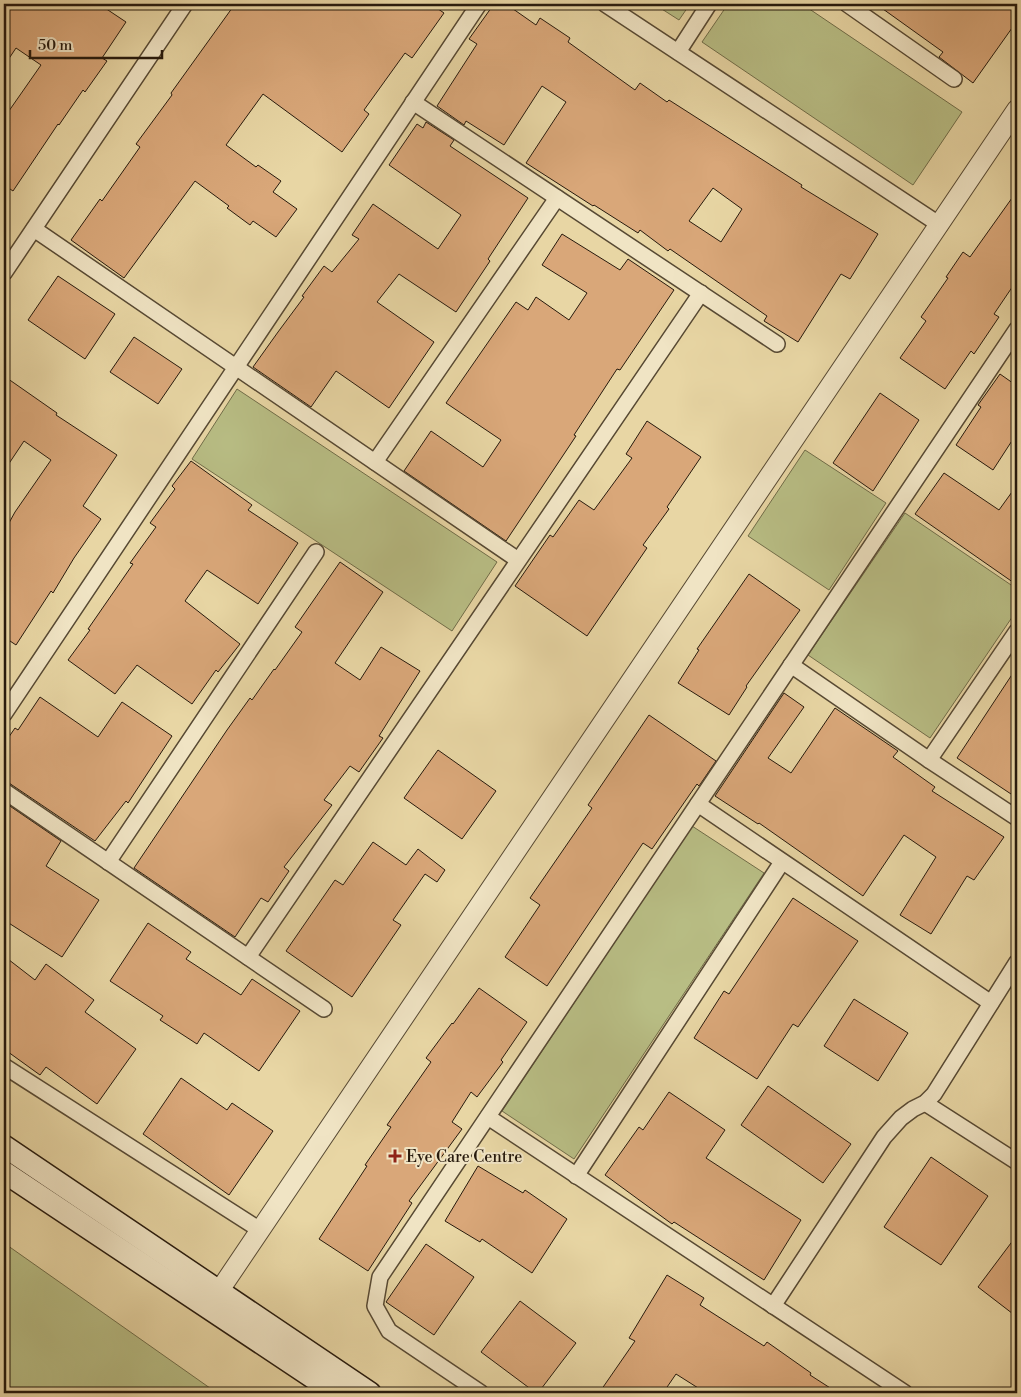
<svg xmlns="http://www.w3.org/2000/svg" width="1021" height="1397" font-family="'Libre Bodoni',serif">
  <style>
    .green { fill: #b8bd84; stroke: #706c48 }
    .building { fill: #d9a779; stroke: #271a0d; fill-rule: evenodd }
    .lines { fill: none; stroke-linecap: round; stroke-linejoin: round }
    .minor-casing { stroke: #574933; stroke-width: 18 }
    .tertiary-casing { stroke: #574933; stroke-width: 21 }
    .secondary-casing { stroke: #271a0d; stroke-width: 24 }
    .minor { stroke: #f0e4c4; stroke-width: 15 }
    .tertiary { stroke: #f0e4c4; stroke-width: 19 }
    .secondary { stroke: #f0e4c4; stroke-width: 21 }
    .poi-dot { fill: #8f2418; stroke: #f0e4c4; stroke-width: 2 }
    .labels { text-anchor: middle; stroke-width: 4; stroke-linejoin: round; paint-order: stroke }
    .poi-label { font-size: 16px; fill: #271a0d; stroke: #f0e4c4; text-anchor: start }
  </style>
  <rect width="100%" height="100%" fill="#e8d6a4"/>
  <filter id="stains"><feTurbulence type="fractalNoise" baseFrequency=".004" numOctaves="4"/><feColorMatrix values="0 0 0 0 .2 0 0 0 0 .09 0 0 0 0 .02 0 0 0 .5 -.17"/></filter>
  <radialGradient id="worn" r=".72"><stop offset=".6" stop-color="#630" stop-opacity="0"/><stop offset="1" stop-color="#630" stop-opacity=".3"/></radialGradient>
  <g class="green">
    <path d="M654 4H690L679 20Z"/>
    <path d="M728 4H802L962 112 913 185 702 42Z"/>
    <path d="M237 389 497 562 452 631 192 459Z"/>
    <path d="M805 450 886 503 829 590 748 536Z"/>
    <path d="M905 513 1017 589V610L930 738 808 655Z"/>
    <path d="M692 826 764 873 574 1159 502 1111Z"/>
    <path d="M4 1243 217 1393H4Z"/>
  </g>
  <g class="building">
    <path d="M4 4H99L126 22 102 58 107 61 85 92 83 90 59 125 58 124 13 191 4 185V118L41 65 16 48 4 66Z"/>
    <path d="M235 4H431L444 13 412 58 405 53 364 110 369 114 342 152 263 94 226 145 256 167 258 165 281 181 273 192 297 209 276 237 253 221 250 225 227 208 229 206 195 181 124 278 71 240 100 199 102 201 140 147 136 144 172 95 171 93Z"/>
    <path d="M494 4H506L536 25 540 18 570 38 568 42 635 90 640 83 667 102 669 100 802 185 801 187 878 234 850 279 841 274 798 342 764 321 767 316 670 249 668 251 640 230 638 233 594 205 593 206 526 163 566 102 542 86 504 145 466 121 464 125 437 106 477 44 469 39ZM713 188 742 209 721 242 689 221Z"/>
    <path d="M876 4H1017V21L973 83 939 57 943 52Z"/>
    <path d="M426 122 454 140 450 146 528 198 488 259 490 261 456 312 399 274 377 302 434 342 389 408 336 371 311 407 253 367 278 332 304 297 302 296 324 266 332 272 359 239 352 235 373 204 438 249 461 215 389 165 417 124 423 128Z"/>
    <path d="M1017 191V280L994 314 999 317 974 354 971 351 945 389 900 358 926 321 921 317 948 278 946 277 963 252 970 257Z"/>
    <path d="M562 234 620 270 628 259 674 290 620 370 617 369 574 435 576 436 506 541 404 471 431 431 483 467 501 440 446 403 516 302 528 310 536 297 569 320 587 293 542 265Z"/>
    <path d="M58 276 115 314 85 359 28 320Z"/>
    <path d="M134 337 182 369 158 404 110 372Z"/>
    <path d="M1000 374 1017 386V433L993 470 956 445 981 407 978 405Z"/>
    <path d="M4 376 57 413 56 415 117 455 83 506 101 519 74 558 53 593 51 591 16 645 4 637V532L15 512 51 460 24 441 4 471Z"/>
    <path d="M880 393 919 420 873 491 833 463Z"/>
    <path d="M647 421 701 457 667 507 669 509 643 545 647 548 587 636 515 586 550 535 553 537 579 500 594 510 632 458 626 454Z"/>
    <path d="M191 461 252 505 248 510 298 543 258 604 207 570 185 601 240 644 218 672 216 670 192 704 137 665 115 694 68 660 90 630 88 629 133 564 130 563 156 527 150 523 175 489 172 486Z"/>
    <path d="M944 473 999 510 1017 485V585L915 514Z"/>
    <path d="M340 562 383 592 335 663 360 680 381 647 420 671 379 736 383 738 359 772 350 766 324 800 332 805 284 867 289 871 268 902 261 898 235 937 134 868 227 730 250 698 252 700 274 669 275 670 302 632 295 627Z"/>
    <path d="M749 574 800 610 746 686 747 687 729 715 678 683 699 650 697 649Z"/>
    <path d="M1017 667V798L957 758Z"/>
    <path d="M784 693 804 707 768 758 791 773 835 708 898 751 893 757 935 787 932 791 1004 837 974 880 967 876 931 934 900 915 936 857 904 835 863 896 759 823 758 824 715 796Z"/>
    <path d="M40 697 98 737 122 702 172 736 128 803 126 801 95 841 9 783 4 782V744L15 728 18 730Z"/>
    <path d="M649 715 716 761 699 786 697 784 652 849 643 843 547 986 505 957 540 905 530 898 592 808 588 805Z"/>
    <path d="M438 750 496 791 462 839 404 798Z"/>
    <path d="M4 802 61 841 46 866 99 900 62 957 4 920Z"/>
    <path d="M373 842 406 865 418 849 445 870 437 882 425 874 393 920 401 925 352 997 286 951 335 880 343 885Z"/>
    <path d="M793 898 858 941 798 1027 793 1024 757 1079 694 1038 724 991 729 994Z"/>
    <path d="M148 923 191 952 186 959 241 995 252 979 300 1011 259 1071 204 1033 197 1044 160 1020 163 1016 110 981Z"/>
    <path d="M4 956 35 980 46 964 94 1000 85 1012 136 1049 97 1104 46 1067 40 1075 4 1049Z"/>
    <path d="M479 988 527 1022 501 1060 503 1062 477 1097 471 1092 452 1122 462 1129 409 1201 412 1203 368 1271 319 1239 367 1166 365 1165 391 1127 387 1125 431 1062 426 1058 452 1023 453 1024Z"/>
    <path d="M854 999 908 1033 878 1081 824 1046Z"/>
    <path d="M181 1078 227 1110 232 1103 273 1131 229 1195 143 1134Z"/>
    <path d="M768 1086 851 1144 823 1183 741 1125Z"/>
    <path d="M669 1092 725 1130 706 1158 801 1220 764 1280 674 1222 672 1224 605 1175 639 1127 643 1130Z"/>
    <path d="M931 1157 988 1196 941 1265 884 1227Z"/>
    <path d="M478 1166 523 1193 525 1190 567 1219 532 1273 482 1239 480 1242 445 1221Z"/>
    <path d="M1017 1235V1317L978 1287Z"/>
    <path d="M426 1244 474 1277 434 1335 386 1302Z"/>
    <path d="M667 1275 704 1298 700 1305 764 1346 767 1342 811 1373 810 1375 838 1393H706L676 1374 663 1393H599L635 1341 629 1338Z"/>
    <path d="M520 1301 576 1343 538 1393H536L481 1352Z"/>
  </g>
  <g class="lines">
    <defs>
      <g id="minor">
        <path d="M605 4 940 225"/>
        <path d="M847 4 954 79"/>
        <path d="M678 52 709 4"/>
        <path d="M413 102 777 344"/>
        <path d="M34 229 518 560"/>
        <path d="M4 273 185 4"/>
        <path d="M375 462 557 198"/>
        <path d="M791 665 929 760 1017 818"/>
        <path d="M4 714 479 4"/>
        <path d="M929 760 1017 631"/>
        <path d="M4 791 324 1009"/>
        <path d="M698 804 991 1003"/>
        <path d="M108 862 316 552"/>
        <path d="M248 957 701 293"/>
        <path d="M4 1066 260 1230"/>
        <path d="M925 1103 1017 1162"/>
        <path d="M488 1117 905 1393"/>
        <path d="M576 1176 782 862"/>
        <path d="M773 1306 884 1137 901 1118 913 1109 925 1103 934 1094 1017 962"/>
        <path d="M481 1393 389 1331 375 1306 380 1277 1017 329"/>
      </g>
      <path id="tertiary" d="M211 1303 1017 109"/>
      <g id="secondary">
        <path d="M4 1146 370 1393"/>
        <path d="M4 1172 336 1393"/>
      </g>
    </defs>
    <use href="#minor" class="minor-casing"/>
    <use href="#tertiary" class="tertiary-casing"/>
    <use href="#secondary" class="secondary-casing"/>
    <use href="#minor" class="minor"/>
    <use href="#tertiary" class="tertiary"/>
    <use href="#secondary" class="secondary"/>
  </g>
  <path class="poi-dot" d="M392.5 1148.5h5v5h5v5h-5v5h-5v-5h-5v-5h5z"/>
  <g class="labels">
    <g class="poi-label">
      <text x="406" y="1162">Eye Care Centre</text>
    </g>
  </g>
  <rect width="1021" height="1397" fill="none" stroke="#e8d6a4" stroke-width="20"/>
  <rect x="5" y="5" width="1011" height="1387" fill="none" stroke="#271a0d" stroke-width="2.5"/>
  <rect x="10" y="10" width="1001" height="1377" fill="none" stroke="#271a0d"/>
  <path d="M30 50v8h132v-8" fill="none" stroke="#271a0d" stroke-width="2.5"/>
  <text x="38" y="50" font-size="15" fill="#271a0d" stroke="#f0e4c4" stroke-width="4" paint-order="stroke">50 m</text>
  <rect width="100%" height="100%" filter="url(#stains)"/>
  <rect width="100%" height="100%" fill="url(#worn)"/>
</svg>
